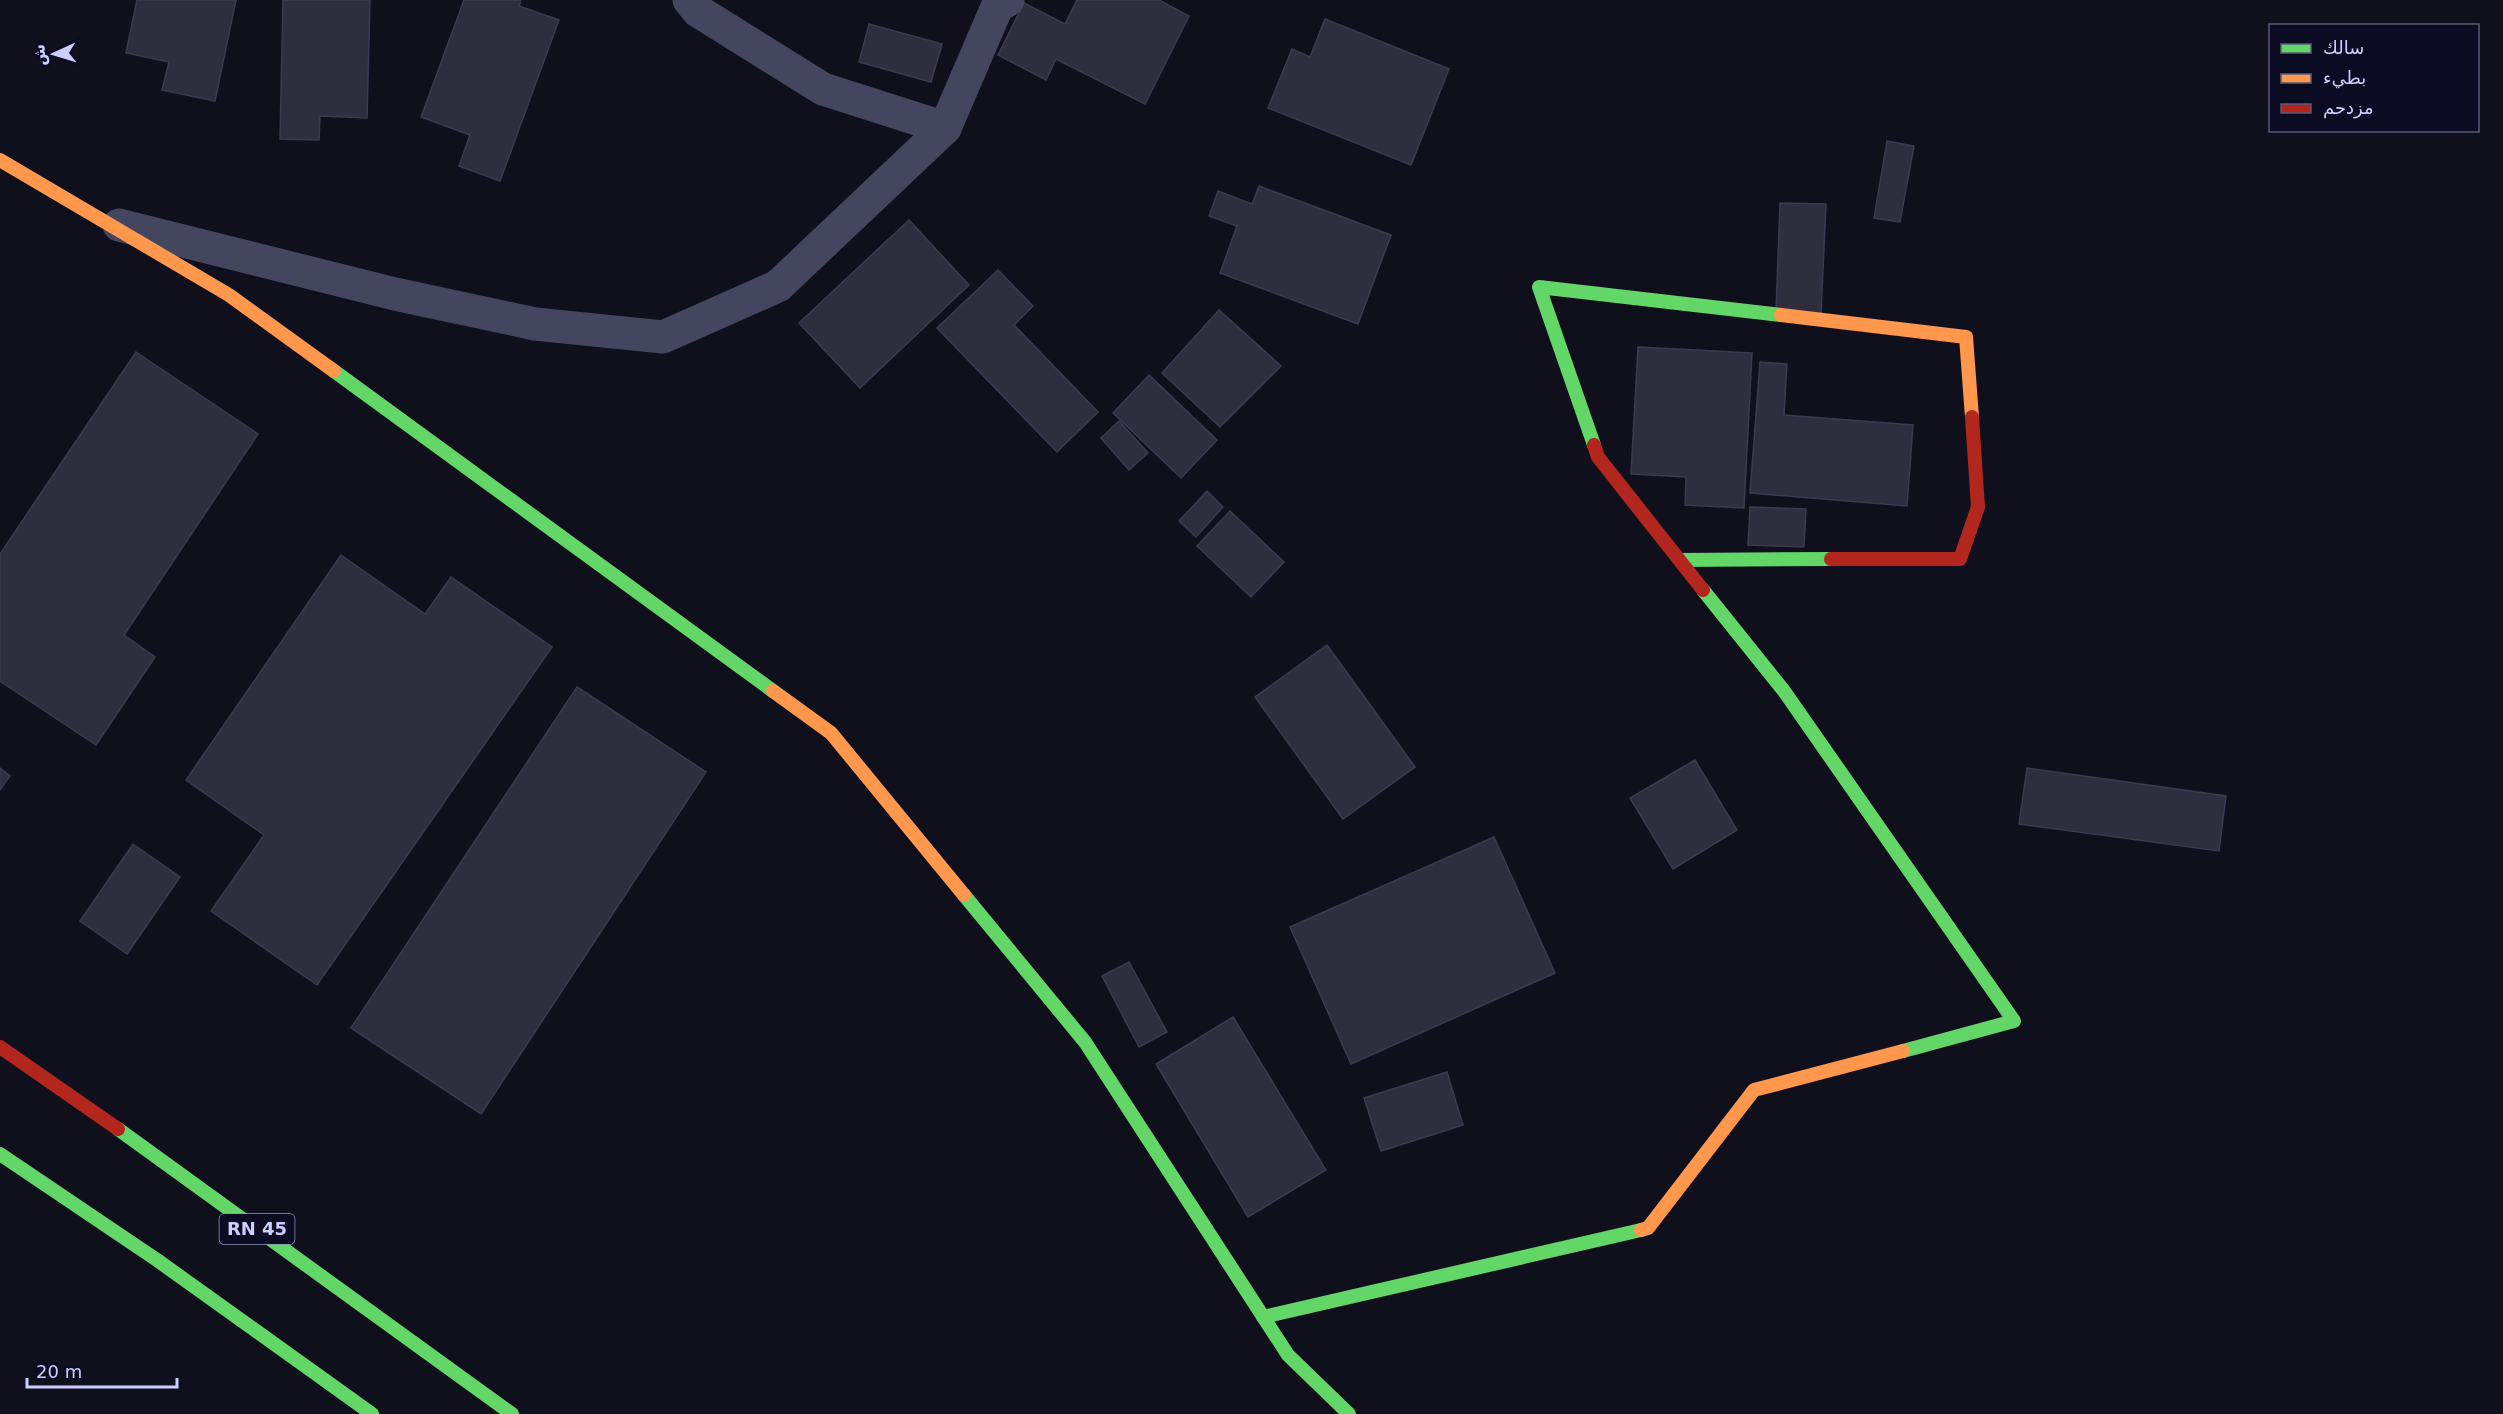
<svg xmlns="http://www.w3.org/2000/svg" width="2503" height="1414" font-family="'DejaVu Sans','Noto Sans Arabic',sans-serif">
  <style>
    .building { fill: #2e2e3f; stroke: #3a3a52; stroke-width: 1.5 }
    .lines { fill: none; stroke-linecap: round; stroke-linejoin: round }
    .street { stroke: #43465e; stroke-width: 33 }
    .fast { stroke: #63d668; stroke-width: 14 }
    .slow { stroke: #ff974d; stroke-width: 14 }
    .jam { stroke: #b3261e; stroke-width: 14 }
    .labels { text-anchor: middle; stroke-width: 4.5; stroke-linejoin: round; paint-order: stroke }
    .shield { fill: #0b0b22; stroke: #9294bd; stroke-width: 1.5 }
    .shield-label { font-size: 18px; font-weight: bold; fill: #ccceff }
  </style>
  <rect width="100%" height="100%" fill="#10101d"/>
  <g class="building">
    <path d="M137 0H236L215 101 162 90 169 62 126 53Z"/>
    <path d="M283 0H370L367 118 320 116 319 140 280 139Z"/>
    <path d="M464 0H521L519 6 559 20 500 181 459 166 470 135 421 117Z"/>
    <path d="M1077 0H1159L1189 16 1145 104 1056 59 1046 80 998 55 1024 3 1065 24Z"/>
    <path d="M1325 19 1449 69 1411 165 1268 108 1292 49 1310 57Z"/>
    <path d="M869 24 942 44 931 82 859 62Z"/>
    <path d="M1887 141 1914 146 1900 222 1874 218Z"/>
    <path d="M1259 186 1391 235 1358 324 1220 273 1237 226 1209 216 1218 191 1252 204Z"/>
    <path d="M1780 203 1826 204 1821 314 1776 312Z"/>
    <path d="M909 220 969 285 860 388 799 323Z"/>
    <path d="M998 270 1033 306 1014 325 1098 412 1057 452 937 328Z"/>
    <path d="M1219 310 1281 366 1220 427 1162 373Z"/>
    <path d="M1638 347 1752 353 1744 508 1685 505 1686 477 1631 474Z"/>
    <path d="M136 352 258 434 124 635 155 657 96 745 0 681V554Z"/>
    <path d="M1760 362 1787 364 1784 415 1913 425 1907 506 1750 493Z"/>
    <path d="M1149 375 1217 440 1181 478 1113 413Z"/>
    <path d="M1119 421 1148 453 1129 470 1101 438Z"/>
    <path d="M1207 491 1223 507 1196 537 1179 521Z"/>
    <path d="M1750 507 1806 509 1804 547 1748 545Z"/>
    <path d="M1230 511 1284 562 1251 597 1197 546Z"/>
    <path d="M341 555 425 614 451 577 552 647 317 985 211 911 264 835 186 780Z"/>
    <path d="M1327 645 1415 767 1343 819 1255 697Z"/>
    <path d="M577 687 706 772 481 1114 351 1028Z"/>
    <path d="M1695 760 1737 830 1673 869 1630 798Z"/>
    <path d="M0 768 10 776 0 790Z"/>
    <path d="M2027 768 2226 796 2219 851 2019 824Z"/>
    <path d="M1494 837 1555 973 1351 1064 1290 927Z"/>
    <path d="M133 844 180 877 127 954 80 921Z"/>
    <path d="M1129 962 1167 1032 1139 1047 1102 976Z"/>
    <path d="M1233 1017 1326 1170 1248 1217 1156 1064Z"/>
    <path d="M1447 1072 1463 1125 1381 1151 1364 1098Z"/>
  </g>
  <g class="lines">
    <g class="street">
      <path d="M689 0 698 11 823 89 945 128"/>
      <path d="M119 225 395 294 535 324 663 337 778 286 945 128 997 7 1008 0"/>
    </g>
    <g class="fast">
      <path d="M334 371 773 691"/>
      <path d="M1594 445 1539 287 1781 315"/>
      <path d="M1680 560 1831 559"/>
      <path d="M1703 590 1784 691 2014 1021 1903 1051"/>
      <path d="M964 895 1085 1042 1288 1355 1349 1414"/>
      <path d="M118 1129 512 1414"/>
      <path d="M0 1154 157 1260 372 1414"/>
      <path d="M1263 1317 1641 1230"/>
    </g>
    <g class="slow">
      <path d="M0 160 229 295 334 371"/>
      <path d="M1781 315 1966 337 1972 417"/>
      <path d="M773 691 831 733 964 895"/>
      <path d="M1641 1230 1648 1228 1754 1090 1903 1051"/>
    </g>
    <g class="jam">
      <path d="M1594 445 1598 457 1703 590"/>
      <path d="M1831 559H1960L1978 507 1972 417"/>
      <path d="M0 1047 118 1129"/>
    </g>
  </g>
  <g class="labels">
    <rect class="shield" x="219.5" y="1214" width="75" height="30" rx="4.5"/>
    <g class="shield-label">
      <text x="257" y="1235">RN 45</text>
    </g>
  </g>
  <rect x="2269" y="24" width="210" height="108" fill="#0b0b22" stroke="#58597a" stroke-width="1.5"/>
  <rect x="2281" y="44" width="30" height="9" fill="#63d668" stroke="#58597a" stroke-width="1.5"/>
  <text x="2323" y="54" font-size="18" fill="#ccceff">سالك</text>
  <rect x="2281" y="74" width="30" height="9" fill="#ff974d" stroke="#58597a" stroke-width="1.5"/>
  <text x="2323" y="84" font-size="18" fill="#ccceff">بطيء</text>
  <rect x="2281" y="104" width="30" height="9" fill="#b3261e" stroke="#58597a" stroke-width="1.5"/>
  <text x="2323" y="114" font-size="18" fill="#ccceff">مزدحم</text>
  <g transform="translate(54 54) rotate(266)" stroke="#0b0b22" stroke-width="4.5" paint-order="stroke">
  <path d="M0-4.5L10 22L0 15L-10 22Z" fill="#ccceff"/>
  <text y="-9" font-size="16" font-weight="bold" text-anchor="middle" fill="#ccceff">ش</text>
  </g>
  <path d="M27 1378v9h150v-9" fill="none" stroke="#ccceff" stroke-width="3"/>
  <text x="36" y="1378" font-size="18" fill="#ccceff" stroke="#0b0b22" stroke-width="4.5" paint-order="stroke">20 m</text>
</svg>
